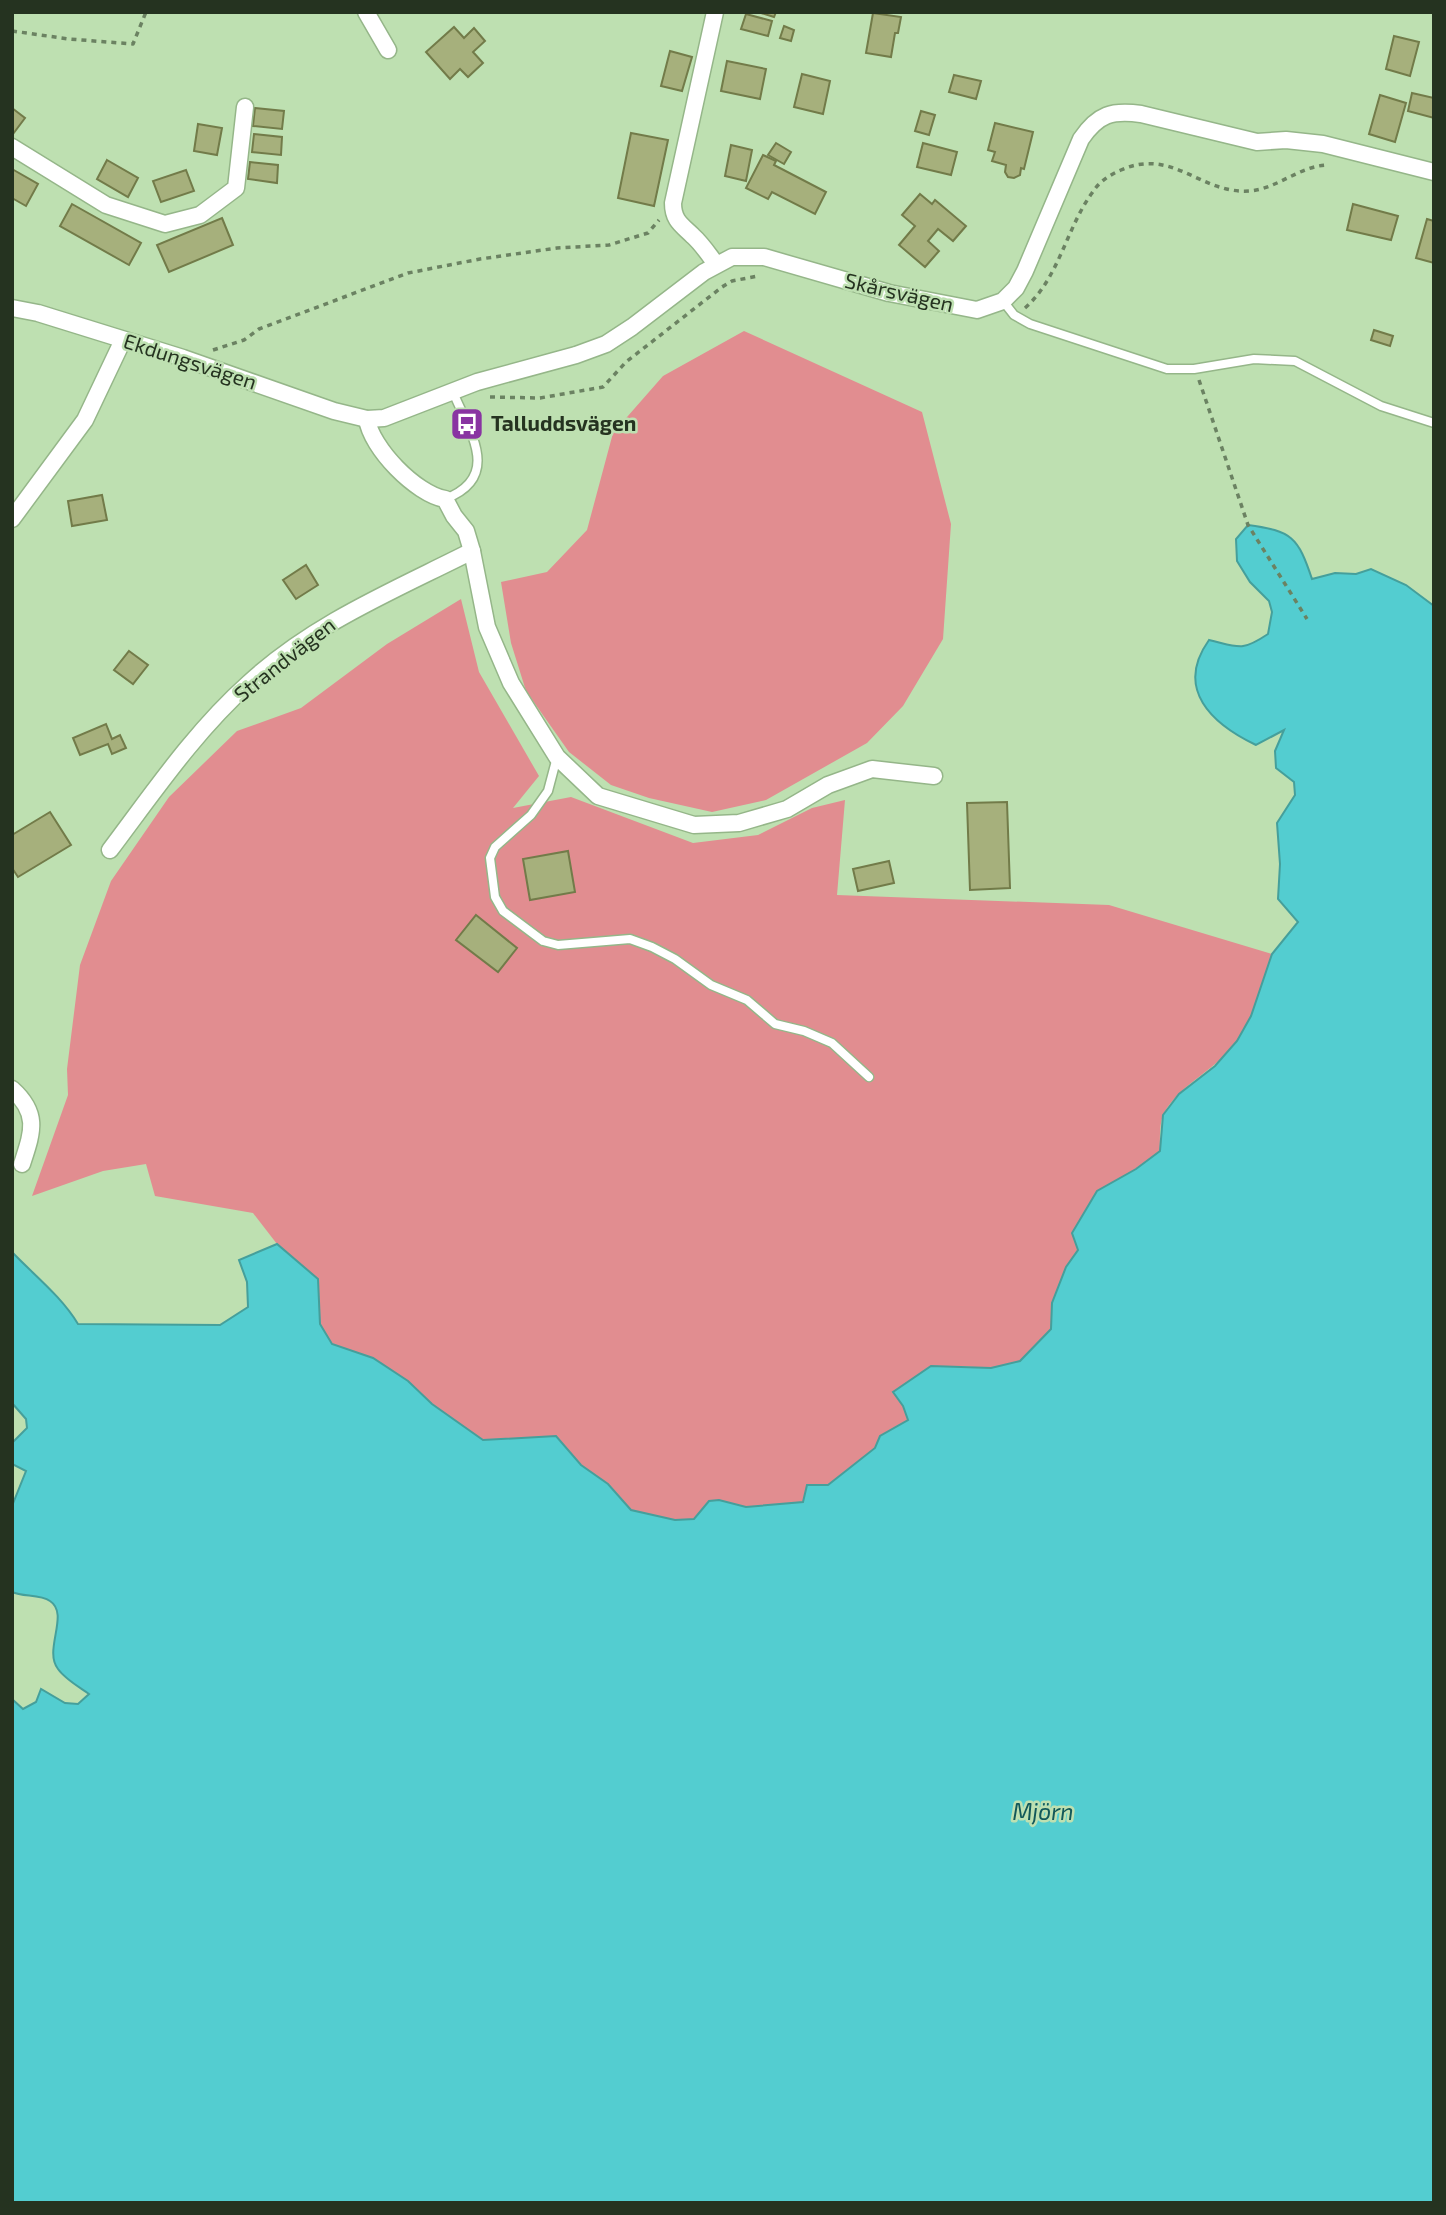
<svg xmlns="http://www.w3.org/2000/svg" width="1446" height="2215" font-family="'Exo 2',sans-serif">
  <style>
    .green { fill: #e18d90 }
    .water { fill: #53cdd0; stroke: #459f9b; stroke-width: 2 }
    .building { fill: #a6b07c; stroke: #727b49; stroke-width: 2 }
    .lines { fill: none; stroke-linecap: round; stroke-linejoin: round }
    .service-casing { stroke: #95b689; stroke-width: 11 }
    .minor-casing { stroke: #95b689; stroke-width: 19 }
    .path { stroke: #6b8262; stroke-width: 3.5; stroke-dasharray: 5 5; stroke-linecap: butt }
    .service { stroke: #fff; stroke-width: 8 }
    .minor { stroke: #fff; stroke-width: 16 }
    .labels { text-anchor: middle; stroke-width: 5; stroke-linejoin: round; paint-order: stroke }
    .street-label { font-size: 21px; fill: #253320; stroke: #bee0b1 }
    .poi-label { font-size: 21px; font-weight: bold; fill: #253320; stroke: #bee0b1; text-anchor: start }
    .water-label { font-size: 23px; font-style: italic; fill: #12585a; stroke: #bee0b1 }
  </style>
  <rect width="100%" height="100%" fill="#bee0b1"/>
  <g class="green">
    <path d="M744 331 922 412 951 524 943 639 903 706 867 743 766 800 712 812 649 798 611 785 569 752 526 691 511 643 501 582 547 572 587 530 613 433 663 376Z"/>
    <path d="M461 599 479 672 539 776 513 808 571 797 693 843 758 835 812 808 845 800 837 895 1109 905 1272 954C1263 984 1255 1014 1238 1040 1218 1069 1181 1083 1164 1113 1159 1123 1160 1140 1160 1151L1136 1169 1097 1191 1072 1233 1078 1250 1066 1267 1052 1303 1051 1329 1020 1361 991 1368 955 1366 903 1406 909 1420 880 1436 875 1448 828 1486 808 1485 803 1502 746 1507 719 1500 694 1519 675 1520 631 1511 608 1484 581 1465 556 1436 483 1440 432 1404 408 1381 373 1358 332 1344 319 1324 318 1279 277 1244 253 1213 155 1196 146 1164 103 1171 32 1196 68 1095 67 1069 80 965 111 881 169 797 237 731 301 708 387 644Z"/>
  </g>
  <path class="water" d="M1248 525C1292 531 1298 537 1312 579L1335 573 1356 574 1371 569 1406 585 1434 606V2203H12V1699L23 1709 36 1702 41 1689 65 1703 78 1704 89 1694C79 1687 65 1679 58 1669 43 1650 70 1614 50 1601 40 1594 23 1597 12 1592V1506L26 1471 12 1464V1443L27 1428 26 1419 12 1403V1252C34 1275 62 1297 78 1324L220 1325 248 1307 247 1282 239 1260 277 1244 318 1279 320 1324 332 1344 373 1358 408 1381 432 1404 483 1440 556 1436 581 1465 608 1484 631 1510 675 1520 694 1519 709 1501 719 1500 746 1507 803 1502 807 1485H828L875 1448 880 1436 908 1420 903 1406 893 1392 931 1366 991 1368 1020 1361 1051 1329 1052 1303 1066 1267 1078 1250 1072 1233 1097 1191 1136 1169 1160 1151 1163 1115 1179 1094 1215 1066 1237 1041 1251 1016 1272 954 1298 922 1278 899 1280 864 1277 823 1295 795 1294 782 1276 768 1275 751 1284 730 1256 745C1212 724 1174 689 1209 640 1239 647 1241 652 1268 634L1272 612 1269 601 1250 582 1237 561 1236 539Z"/>
  <g class="building">
    <path d="M758 12H776L774 17Z"/>
    <path d="M873 13 901 17 898 33H895L891 57 866 53Z"/>
    <path d="M746 14 772 21 768 36 741 29Z"/>
    <path d="M784 26 794 30 791 41 780 38Z"/>
    <path d="M454 27 464 38 474 28 485 41 473 52 483 63 468 77 460 69 450 79 426 52Z"/>
    <path d="M1394 36 1419 42 1410 76 1386 69Z"/>
    <path d="M670 51 692 57 682 91 661 86Z"/>
    <path d="M727 61 766 69 760 99 721 91Z"/>
    <path d="M802 74 830 81 823 114 794 107Z"/>
    <path d="M954 75 981 81 976 99 949 92Z"/>
    <path d="M1412 93 1434 98V118L1408 111Z"/>
    <path d="M1380 95 1406 103 1395 142 1369 134Z"/>
    <path d="M12 108 25 118 13 134 12 133Z"/>
    <path d="M255 108 284 111 282 129 253 126Z"/>
    <path d="M921 111 935 115 929 135 915 131Z"/>
    <path d="M995 123 1033 132 1024 169 1021 168 1020 175 1014 178 1008 177 1005 172 1006 165 992 161 995 152 988 150Z"/>
    <path d="M198 124 222 128 217 155 194 151Z"/>
    <path d="M631 133 668 140 654 206 618 198Z"/>
    <path d="M254 134 282 137 281 155 252 152Z"/>
    <path d="M776 143 791 152 784 164 768 155Z"/>
    <path d="M923 143 957 152 951 175 917 167Z"/>
    <path d="M731 145 752 150 746 181 725 176Z"/>
    <path d="M763 155 776 161 774 165 826 192 815 214 772 192 768 199 746 188Z"/>
    <path d="M107 160 138 178 128 197 97 179Z"/>
    <path d="M250 162 278 165 277 183 248 179Z"/>
    <path d="M12 169 38 184 26 206 12 198Z"/>
    <path d="M186 170 194 191 161 202 153 181Z"/>
    <path d="M920 194 932 204 935 200 966 226 953 241 938 229 928 241 939 251 925 267 899 245 915 226 902 215Z"/>
    <path d="M72 204 141 243 129 265 60 226Z"/>
    <path d="M1353 204 1398 216 1391 240 1347 230Z"/>
    <path d="M222 218 233 245 169 272 157 245Z"/>
    <path d="M1427 219 1434 221V263L1416 258Z"/>
    <path d="M1374 330 1393 336 1390 346 1371 340Z"/>
    <path d="M102 495 107 520 72 526 68 501Z"/>
    <path d="M306 565 318 585 296 599 283 580Z"/>
    <path d="M129 651 148 665 133 684 114 670Z"/>
    <path d="M106 724 112 739 120 735 126 748 112 754 108 744 80 755 73 738Z"/>
    <path d="M1007 802 1010 888 970 890 967 803Z"/>
    <path d="M50 812 71 845 18 877 12 868V835Z"/>
    <path d="M568 851 575 892 530 900 523 859Z"/>
    <path d="M889 861 894 883 858 891 853 869Z"/>
    <path d="M476 915 517 948 498 972 456 940Z"/>
  </g>
  <g class="lines">
    <defs>
      <g id="service">
        <path d="M1003 301 1014 315 1030 324 1167 369H1194L1254 359 1295 361 1381 406 1434 423"/>
        <path d="M445 499C503 477 469 431 453 392"/>
        <path d="M557 757 548 791 531 815 495 847 490 858 495 897 503 911 543 941 558 945 630 939 652 947 675 959 711 985 747 1000 775 1024 804 1031 832 1043 869 1077"/>
      </g>
      <g id="minor">
        <path d="M366 12 388 50"/>
        <path d="M715 12 673 203C673 221 682 225 693 236 702 244 709 255 716 264"/>
        <path d="M12 147 106 205 165 224 200 215 236 188 245 107"/>
        <path d="M12 308 38 313 183 358 334 411 367 419 384 418 477 382 576 355 606 344 632 327 704 272 732 257H764L889 293 977 310 1003 301 1016 288 1025 271 1081 139C1098 114 1112 110 1141 114L1257 142 1286 140 1323 144 1434 172"/>
        <path d="M367 419C371 448 416 494 445 499L454 516 466 531 472 551 487 627 511 683 557 757 598 796 694 825 739 823 787 809 828 785 872 769 934 776"/>
        <path d="M12 519 85 420 123 340"/>
        <path d="M110 850C153 793 195 731 249 683 314 623 395 590 472 551"/>
        <path d="M12 1089C40 1114 32 1133 22 1164"/>
      </g>
    </defs>
    <use href="#service" class="service-casing"/>
    <use href="#minor" class="minor-casing"/>
    <g class="path">
      <path d="M12 31 69 39 133 44 146 12"/>
      <path d="M1025 308C1059 278 1066 229 1092 193 1099 182 1109 175 1121 170 1173 147 1200 194 1249 191 1278 189 1300 165 1329 165"/>
      <path d="M213 350 244 340 259 329 408 273 480 259 557 248 609 245 648 233 659 220"/>
      <path d="M1199 380 1248 525 1307 619"/>
      <path d="M490 397 540 398 603 387 626 362 722 287 732 281 758 276"/>
    </g>
    <use href="#service" class="service"/>
    <use href="#minor" class="minor"/>
  </g>
  <defs>
    <symbol id="bus-square" viewBox="-11 -11 22 22"><rect x="-9" y="-9" width="18" height="18" rx="4" fill="#8934a2" stroke="#bee0b1"/><path d="M-5-6H5V4H4V6H2V4H-2V6H-4V4H-5ZM-3.5-4V0h7V-4ZM-3.5 1.2v1.5H-2V1.2ZM2 1.2v1.5H3.5V1.2Z" fill="#fff"/></symbol>
  </defs>
  <g fill-rule="evenodd">
    <use href="#bus-square" x="448" y="405" width="38" height="38"/>
  </g>
  <g class="labels">
    <g class="street-label">
      <text transform="translate(899 293) rotate(13)" y="7">Skårsvägen</text>
      <text transform="translate(190 362) rotate(18)" y="7">Ekdungsvägen</text>
      <text transform="translate(285 660) rotate(-38)" y="7">Strandvägen</text>
    </g>
    <g class="poi-label">
      <text x="491" y="431">Talluddsvägen</text>
    </g>
    <g class="water-label">
      <text x="1043" y="1820">Mjörn</text>
    </g>
  </g>
  <rect width="1446" height="2215" fill="none" stroke="#253320" stroke-width="28"/>
</svg>
